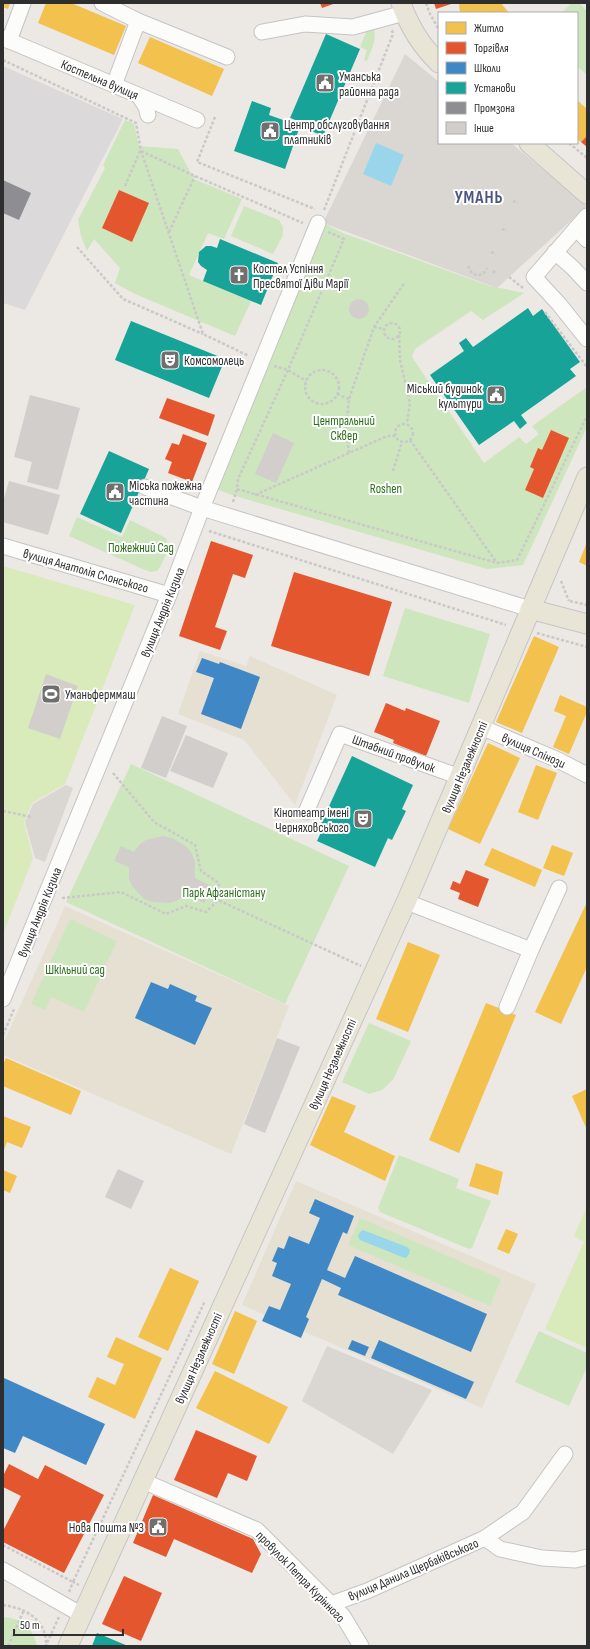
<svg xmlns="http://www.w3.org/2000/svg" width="590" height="1649" font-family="'Sofia Sans Condensed',sans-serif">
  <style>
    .industrial { fill: #dcd9db }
    .education { fill: #e6e0d3 }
    .green { fill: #cee6be }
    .pitch { fill: #d9eabb }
    .plaza { fill: #dad6d2 }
    .water { fill: #99d6ec }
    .homes { fill: #f2c14e }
    .shops { fill: #e4572e }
    .schools { fill: #3f88c5 }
    .public { fill: #17a398 }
    .industry { fill: #8d8d92 }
    .building { fill: #d1cecb }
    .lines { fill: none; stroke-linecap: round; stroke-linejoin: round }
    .minor-casing { stroke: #c5c4c5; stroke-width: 17 }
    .major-casing { stroke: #c6c5c4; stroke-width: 21 }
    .path { stroke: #c9c9c8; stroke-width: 2.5; stroke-dasharray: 3 2; stroke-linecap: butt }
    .minor { stroke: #fcfcfb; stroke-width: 15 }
    .major { stroke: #e8e4d6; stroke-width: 19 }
    .labels { text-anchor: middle; stroke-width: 4; stroke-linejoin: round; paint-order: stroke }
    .poi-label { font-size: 13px; fill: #2e2e2e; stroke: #fff; text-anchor: start }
    .street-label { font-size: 13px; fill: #2e2e2e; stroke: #fff }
    .park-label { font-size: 13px; fill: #2c6e1b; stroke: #fff }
    .district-label { font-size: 17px; font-weight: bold; letter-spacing: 1px; fill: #4d5680; stroke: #fff }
  </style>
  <rect width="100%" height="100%" fill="#ece8e4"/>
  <path class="industrial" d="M3 66 123 119 25 310 3 303Z"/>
  <g class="education">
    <path d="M200 651 246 666 250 656 337 695 295 805 244 740 178 714Z"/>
    <path d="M65 906 289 1006 231 1154 3 1055V1044Z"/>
    <path d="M296 1181 536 1284 482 1408 242 1305Z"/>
  </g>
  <g class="green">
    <path d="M571 3H579L587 11V75L577 66V13H562Z"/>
    <path d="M370 23 373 25C378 39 372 48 367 61L364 60 367 50 360 47Z"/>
    <path d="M125 120 134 124 139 146 178 149 194 179 242 199 224 239 208 233 189 275 251 301 235 336 135 294 115 283 120 268 94 239 87 251 81 236 78 220 105 168 103 165Z"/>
    <path d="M244 206 279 220 283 227V235L273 254 231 236Z"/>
    <path d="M323 223 343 233 490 286 524 293 483 320 471 311 415 349 412 357 484 463 519 437 526 444 539 434 532 426 587 387V427L523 565 487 569 232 495 216 489Z"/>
    <path d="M77 517 122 537 130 520 166 538 169 548 160 567 157 571 151 572 145 570 69 536Z"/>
    <path d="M405 608 490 634 469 703 383 676Z"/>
    <path d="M131 764 349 866 285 1004 66 902Z"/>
    <path d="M70 919 117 941 84 1012 51 997 45 1010 31 1004Z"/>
    <path d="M369 1023 411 1041 393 1080 382 1090 369 1094 342 1082Z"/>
    <path d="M399 1155 459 1179 456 1188 491 1201 472 1248 469 1249 380 1212 378 1208Z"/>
    <path d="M360 1218 501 1279 490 1306 348 1245Z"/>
    <path d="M539 1331 587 1353V1367L569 1406 515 1382Z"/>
    <path d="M3 1617C21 1618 33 1628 37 1646H3Z"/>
  </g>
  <g class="pitch">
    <path d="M3 566 135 605 65 784 32 803 24 822 33 858 3 934Z"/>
    <path d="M587 1207V1348L545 1329 584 1242 574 1236Z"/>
  </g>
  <g class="plaza">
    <path d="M405 54 439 82V143H511L587 206 497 288 323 223Z"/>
    <path d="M66 785 73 788 45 862 35 858 25 822 33 804Z"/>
    <path d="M327 1346 432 1390 393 1454 302 1401Z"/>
  </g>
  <g class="water">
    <path d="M376 143 404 155 391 186 363 174Z"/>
    <path d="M363 1230 407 1247 410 1250 409 1254 406 1258 402 1257 360 1240 358 1236 360 1232Z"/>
  </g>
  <g class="homes">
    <path d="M3 3H10L8 9 3 7Z"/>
    <path d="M46 3H71L126 26 114 55 38 23Z"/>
    <path d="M459 3H501L509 13H460Z"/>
    <path d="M150 37 224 69 212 96 138 63Z"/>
    <path d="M577 100 587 109V136L581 142 577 139Z"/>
    <path d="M587 542V566L579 562Z"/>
    <path d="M534 636 559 647 522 733 496 722Z"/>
    <path d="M560 695 587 707V712L569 754 553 747 566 716 554 711Z"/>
    <path d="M488 743 520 758 480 844 448 829Z"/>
    <path d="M536 765 557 773 538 820 518 812Z"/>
    <path d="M552 845 573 853 564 876 543 868Z"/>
    <path d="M492 848 542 870 535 887 484 865Z"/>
    <path d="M587 902V967L561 1024 535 1012Z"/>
    <path d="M408 942 440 955 408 1032 376 1019Z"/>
    <path d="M486 1003 516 1015 459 1153 429 1140Z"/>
    <path d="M6 1058 81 1091 71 1115 3 1086V1065Z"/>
    <path d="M587 1089V1130L572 1096Z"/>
    <path d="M332 1096 356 1106 344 1132 395 1156 385 1181 310 1145Z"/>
    <path d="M3 1116 31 1127 22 1148 7 1142 3 1152Z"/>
    <path d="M476 1163 503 1172 498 1195 469 1186Z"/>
    <path d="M3 1170 17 1176 10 1193 3 1190Z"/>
    <path d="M506 1229 518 1234 509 1254 497 1249Z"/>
    <path d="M170 1268 199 1281 168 1351 138 1337Z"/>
    <path d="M235 1311 257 1321 234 1374 212 1364Z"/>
    <path d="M116 1337 162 1358 135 1419 88 1397 97 1377 115 1385 124 1364 107 1357Z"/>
    <path d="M215 1371 288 1407 269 1444 196 1408Z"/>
  </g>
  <g class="shops">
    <path d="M320 3H336L322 8Z"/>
    <path d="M434 3H454L436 9Z"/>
    <path d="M587 136V147L581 142Z"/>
    <path d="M119 190 149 203 132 242 102 228Z"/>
    <path d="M167 398 215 415 208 436 159 418Z"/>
    <path d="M551 430 569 438 543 498 525 490 534 469 530 467 538 448 542 450Z"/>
    <path d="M183 434 207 443 192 482 168 473 172 462 165 459 172 443 179 445Z"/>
    <path d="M211 541 253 555 245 578 233 574 215 627 227 631 220 650 179 636Z"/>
    <path d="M294 572 392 602 369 676 271 646Z"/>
    <path d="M386 703 405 711 406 708 440 721 426 756 393 743 394 740 374 732Z"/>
    <path d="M466 870 489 879 478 907 458 899 460 893 450 889 453 881 460 884Z"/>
    <path d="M196 1430 257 1456 247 1481 228 1473 217 1498 174 1480Z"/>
    <path d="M9 1464 38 1479 45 1465 104 1495 64 1573 3 1542V1531L21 1496 3 1487V1476Z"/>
    <path d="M153 1495 253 1539 261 1554 252 1573 174 1539 166 1557 133 1543Z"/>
    <path d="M124 1576 162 1593 141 1641 102 1624Z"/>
  </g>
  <g class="schools">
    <path d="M202 658 219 664 220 662 260 677 241 729 201 714 214 678 196 672Z"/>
    <path d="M151 982 168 989 170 984 197 996 195 1001 212 1008 195 1045 135 1018Z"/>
    <path d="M315 1199 354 1216 347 1234 343 1232 327 1270 345 1278 355 1256 487 1314 471 1352 338 1295 341 1288 322 1279 306 1317 309 1319 301 1338 262 1321 269 1306 280 1310 291 1284 272 1276 277 1263 272 1261 278 1247 284 1249 289 1236 309 1244 320 1218 309 1213Z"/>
    <path d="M352 1340 369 1347 365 1356 348 1349Z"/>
    <path d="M379 1340 474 1382 466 1399 371 1358Z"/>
    <path d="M4 1378 105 1424 86 1465 23 1436 15 1453 3 1448V1381Z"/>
  </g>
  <g class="public">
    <path d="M326 34 360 49 323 136 309 130 311 126 290 118Z"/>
    <path d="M252 101 271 108 269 115 300 126 285 169 234 151Z"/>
    <path d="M220 239 278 263 261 305 203 281 207 270 201 266 198 262 199 252 206 246H211L217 248Z"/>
    <path d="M528 308 533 316 542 309 580 362 570 369 576 376 521 415 527 423 520 429 514 421 479 445 430 375 464 351 459 343 466 338 473 347Z"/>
    <path d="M131 321 225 359 209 398 115 360Z"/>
    <path d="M109 451 149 469 121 533 80 514Z"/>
    <path d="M352 756 413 785 402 809 406 811 392 840 388 838 375 867 317 841 323 828 320 826Z"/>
    <path d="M97 1633 128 1646H92Z"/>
  </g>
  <path class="industry" d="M3 180 31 193 19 220 3 213Z"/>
  <g class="building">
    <circle cx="359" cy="309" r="10"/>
    <path d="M30 395 80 408 58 490 27 482 32 462 14 457Z"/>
    <path d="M273 433 294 443 276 483 255 474Z"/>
    <path d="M9 481 60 495 48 535 3 522V502Z"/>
    <path d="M46 674 78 686 60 739 28 728Z"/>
    <path d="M162 716 187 726 166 778 141 768Z"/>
    <path d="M186 735 228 753 213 788 170 771Z"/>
    <path d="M163 836 172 838 187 847 192 854 195 862V878L213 887 204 903 186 894 178 900 170 903 152 902 144 899 132 886 129 878V867L114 861 121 846 134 852 139 845 146 840Z"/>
    <path d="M277 1038 300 1047 265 1133 244 1124Z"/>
    <path d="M118 1169 144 1181 131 1209 105 1197Z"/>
  </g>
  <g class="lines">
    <defs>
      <g id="minor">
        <path d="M102 3 138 21"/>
        <path d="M262 32 305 24 353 27 404 13"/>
        <path d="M3 38 197 120"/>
        <path d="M9 41 23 3"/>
        <path d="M114 85 138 21 227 57"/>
        <path d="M139 96 146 107 148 115"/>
        <path d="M587 216 534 277 559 304 587 339"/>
        <path d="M576 228 587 240"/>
        <path d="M555 252 573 268 587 283"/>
        <path d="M145 487 202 508 530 609"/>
        <path d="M3 546 169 595"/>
        <path d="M481 727 558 760 587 775"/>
        <path d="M306 812 340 734 460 777"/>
        <path d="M407 900 412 904 531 950 559 888"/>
        <path d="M3 999 169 595 202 508 318 223"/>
        <path d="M507 1007 531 950"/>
        <path d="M143 1481 257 1530 343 1616 361 1646"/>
        <path d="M485 1538 523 1512 565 1454"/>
        <path d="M3 1570 82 1615"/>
        <path d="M331 1604 367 1591 485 1538 500 1549 542 1558 575 1560 587 1557"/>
      </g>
      <g id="major">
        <path d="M401 3C409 26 421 46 439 63"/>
        <path d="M529 143 587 194"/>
        <path d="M530 609 587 624"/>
        <path d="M68 1646 407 900 587 477"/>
      </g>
    </defs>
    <use href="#minor" class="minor-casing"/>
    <use href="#major" class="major-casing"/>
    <g class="path">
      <path d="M426 3 430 14 439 30"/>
      <path d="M3 60 136 123 141 151 203 334 249 356"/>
      <path d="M215 117 197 162 315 209"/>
      <path d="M569 143 587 158"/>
      <path d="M141 151 195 176 303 223"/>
      <path d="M125 186 140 151"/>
      <path d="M513 201 518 203"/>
      <path d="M324 210 393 34 392 30"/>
      <path d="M502 229 507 231"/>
      <path d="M169 232 195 176"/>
      <path d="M328 232 344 239 288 370 238 479 237 489 497 563 517 560 587 416"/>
      <path d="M77 247 123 299 203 334"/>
      <path d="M491 252 496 254"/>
      <path d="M468 266 472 273C478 277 484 275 487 268"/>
      <path d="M493 273 496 269"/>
      <path d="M509 277 523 288"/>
      <path d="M545 312 587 367"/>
      <circle cx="392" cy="331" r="8"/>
      <path d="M374 327 384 329"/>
      <path d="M399 335 400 360 410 403 407 423"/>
      <path d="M274 366 288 370 306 381"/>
      <circle cx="322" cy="387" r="17"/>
      <path d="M337 394 349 399"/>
      <circle cx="404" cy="433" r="9"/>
      <path d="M410 440 497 563"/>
      <path d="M349 453 346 429 349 399 374 327 405 282"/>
      <path d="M393 471 402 442"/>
      <path d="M255 495 387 436H395"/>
      <path d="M233 502 237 489"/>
      <path d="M209 531 506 625"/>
      <path d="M561 581 569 601"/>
      <path d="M570 601 587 605"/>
      <path d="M537 633 587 647"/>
      <path d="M113 773 154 822 195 845 201 871 219 883 218 900"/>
      <path d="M3 811 32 817"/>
      <path d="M62 898 121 892 166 914 186 906 206 912 218 900 361 966"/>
      <path d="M3 1035 14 1009"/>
      <path d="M3 1545 73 1582 205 1301"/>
      <path d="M69 1592 73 1582 79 1585"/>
      <path d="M3 1605C25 1608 46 1619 46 1644"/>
      <path d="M8 1646 24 1610"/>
      <path d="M48 1646 46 1645 59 1617"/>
    </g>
    <use href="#minor" class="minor"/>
    <use href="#major" class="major"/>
  </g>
  <defs>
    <symbol id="civic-square" viewBox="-11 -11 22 22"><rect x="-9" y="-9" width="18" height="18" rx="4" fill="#706f6e" stroke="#fff"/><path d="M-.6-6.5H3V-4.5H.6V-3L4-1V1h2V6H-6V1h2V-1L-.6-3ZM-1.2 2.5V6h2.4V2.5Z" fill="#fff"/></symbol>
    <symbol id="church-square" viewBox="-11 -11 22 22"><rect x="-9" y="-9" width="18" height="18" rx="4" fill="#706f6e" stroke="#fff"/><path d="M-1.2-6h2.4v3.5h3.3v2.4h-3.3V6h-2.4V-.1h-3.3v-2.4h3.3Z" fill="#fff"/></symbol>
    <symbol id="theatre-square" viewBox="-11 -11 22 22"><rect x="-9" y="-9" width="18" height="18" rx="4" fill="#706f6e" stroke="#fff"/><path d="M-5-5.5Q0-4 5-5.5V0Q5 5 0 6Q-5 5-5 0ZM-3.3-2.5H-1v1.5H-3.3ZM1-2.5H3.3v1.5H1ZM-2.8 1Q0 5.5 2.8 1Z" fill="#fff"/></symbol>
    <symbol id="stadium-square" viewBox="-11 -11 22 22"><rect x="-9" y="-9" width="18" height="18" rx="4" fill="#706f6e" stroke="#fff"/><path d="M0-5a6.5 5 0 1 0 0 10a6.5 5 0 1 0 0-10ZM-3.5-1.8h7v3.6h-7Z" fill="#fff"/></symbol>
  </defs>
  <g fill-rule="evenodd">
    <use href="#civic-square" x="314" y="72" width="22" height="22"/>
    <use href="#civic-square" x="259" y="120" width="22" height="22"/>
    <use href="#church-square" x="228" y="264" width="22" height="22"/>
    <use href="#theatre-square" x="159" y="349" width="22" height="22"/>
    <use href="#civic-square" x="485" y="384" width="22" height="22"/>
    <use href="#civic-square" x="104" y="481" width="22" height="22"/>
    <use href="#stadium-square" x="40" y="683" width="22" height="22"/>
    <use href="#theatre-square" x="352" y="808" width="22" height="22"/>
    <use href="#civic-square" x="147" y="1516" width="22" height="22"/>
  </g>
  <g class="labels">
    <g class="poi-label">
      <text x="339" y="81">Уманська<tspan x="339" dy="15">районна рада</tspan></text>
      <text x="284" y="129">Центр обслуговування<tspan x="284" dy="15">платників</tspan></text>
      <text x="253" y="273">Костел Успіння<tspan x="253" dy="15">Пресвятої Діви Марії</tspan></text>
      <text x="184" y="365">Комсомолець</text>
      <text x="482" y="393" text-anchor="end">Міський будинок<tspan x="482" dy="15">культури</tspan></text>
      <text x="129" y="490">Міська пожежна<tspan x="129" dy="15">частина</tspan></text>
      <text x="65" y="699">Уманьферммаш</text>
      <text x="349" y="817" text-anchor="end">Кінотеатр імені<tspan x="349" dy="15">Черняховського</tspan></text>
      <text x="144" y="1532" text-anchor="end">Нова Пошта №3</text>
    </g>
    <g class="street-label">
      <text transform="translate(100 79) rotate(23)" y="5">Костельна вулиця</text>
      <text transform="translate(86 570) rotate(16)" y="5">вулиця Анатолія Слонського</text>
      <text transform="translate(162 612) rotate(-68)" y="5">вулиця Андрія Кизила</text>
      <text transform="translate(534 750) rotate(24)" y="5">вулиця Спінози</text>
      <text transform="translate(394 753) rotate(20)" y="5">Штабний провулок</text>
      <text transform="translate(464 767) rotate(-67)" y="5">вулиця Незалежності</text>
      <text transform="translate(39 912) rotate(-68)" y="5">вулиця Андрія Кизила</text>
      <text transform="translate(332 1064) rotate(-66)" y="5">вулиця Незалежності</text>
      <text transform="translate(198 1358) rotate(-66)" y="5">вулиця Незалежності</text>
      <text transform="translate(413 1569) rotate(-23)" y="5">вулиця Данила Щербаківського</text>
      <text transform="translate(301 1576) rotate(46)" y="5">провулок Петра Курінного</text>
    </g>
    <g class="park-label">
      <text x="344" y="425">Центральний<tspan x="344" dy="15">Сквер</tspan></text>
      <text x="386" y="493">Roshen</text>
      <text x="141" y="552">Пожежний Сад</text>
      <text x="224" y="897">Парк Афганістану</text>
      <text x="75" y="974">Шкільний сад</text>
    </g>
    <g class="district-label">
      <text x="479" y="203">УМАНЬ</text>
    </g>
  </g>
  <rect width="590" height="1649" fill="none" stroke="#2e2e2e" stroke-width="8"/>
  <rect x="438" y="12" width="140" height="132" fill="#ffffff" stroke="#ababab"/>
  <rect x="446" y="22" width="20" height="12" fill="#f2c14e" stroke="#ababab"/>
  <text x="474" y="32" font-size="12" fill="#2e2e2e">Житло</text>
  <rect x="446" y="42" width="20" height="12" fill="#e4572e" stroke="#ababab"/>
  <text x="474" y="52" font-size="12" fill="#2e2e2e">Торгівля</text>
  <rect x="446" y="62" width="20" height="12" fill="#3f88c5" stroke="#ababab"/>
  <text x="474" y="72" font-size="12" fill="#2e2e2e">Школи</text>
  <rect x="446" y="82" width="20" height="12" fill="#17a398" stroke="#ababab"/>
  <text x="474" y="92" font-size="12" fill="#2e2e2e">Установи</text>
  <rect x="446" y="102" width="20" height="12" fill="#8d8d92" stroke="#ababab"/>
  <text x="474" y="112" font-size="12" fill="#2e2e2e">Промзона</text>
  <rect x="446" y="122" width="20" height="12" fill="#d1cecb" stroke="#ababab"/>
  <text x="474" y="132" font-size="12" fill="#2e2e2e">Інше</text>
  <path d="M14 1629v6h109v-6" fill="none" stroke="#2e2e2e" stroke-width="2"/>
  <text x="20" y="1629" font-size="12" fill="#2e2e2e" stroke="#ffffff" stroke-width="3" paint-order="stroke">50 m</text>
</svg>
